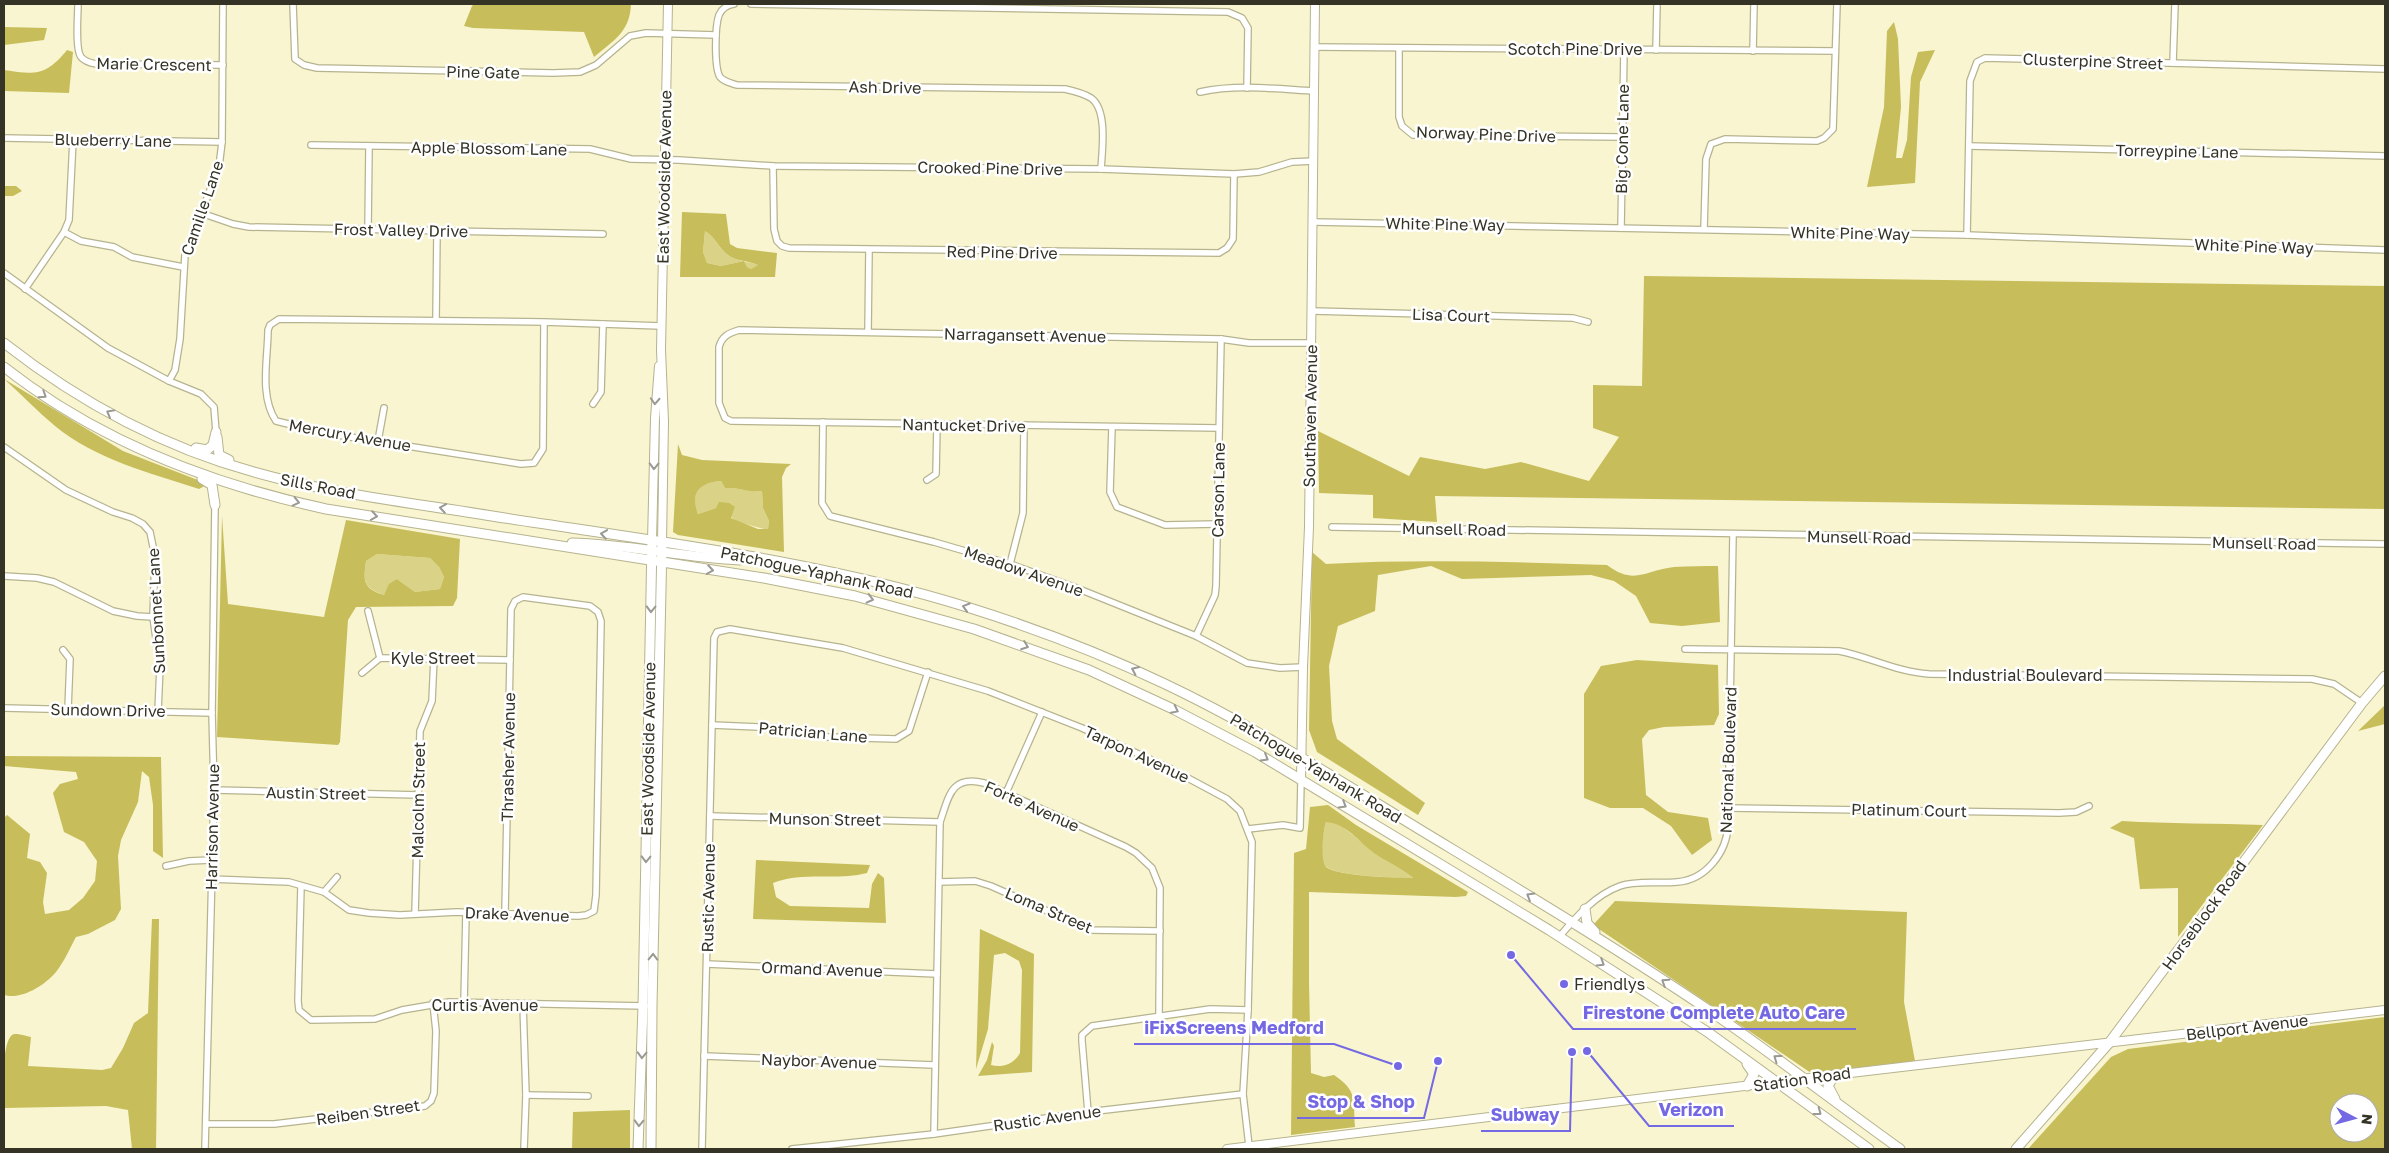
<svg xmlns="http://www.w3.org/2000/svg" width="2389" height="1153" font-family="'Golos Text',sans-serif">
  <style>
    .green { fill: #dad387 }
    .forest { fill: #c7bd5b; fill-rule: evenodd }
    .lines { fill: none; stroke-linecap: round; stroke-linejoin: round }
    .street-casing { stroke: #b6b38f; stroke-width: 8 }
    .secondary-casing { stroke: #b6b38f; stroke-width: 10 }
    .primary-casing { stroke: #b6b38f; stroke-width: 11 }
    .street { stroke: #fff; stroke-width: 5.5 }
    .secondary { stroke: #fff; stroke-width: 8 }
    .primary { stroke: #fff; stroke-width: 9 }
    .oneway { stroke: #9a9992 }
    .poi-dot { fill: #7468e3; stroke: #fff; stroke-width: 2 }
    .labels { text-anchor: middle; stroke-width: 5; stroke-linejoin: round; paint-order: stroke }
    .street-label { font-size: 16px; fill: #343325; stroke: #fff }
    .poi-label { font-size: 16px; fill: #343325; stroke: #fff; text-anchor: start }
    .leader { fill: none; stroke: #7468e3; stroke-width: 2 }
    .callout-dot { fill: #7468e3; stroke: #fff; stroke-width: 2 }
    .callout-label { font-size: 18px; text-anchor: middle; font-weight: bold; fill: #7468e3; stroke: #fff; stroke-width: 5; stroke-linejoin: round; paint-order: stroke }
  </style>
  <rect width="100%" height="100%" fill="#f8f5d0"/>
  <g class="green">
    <path d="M705 231C716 237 719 250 731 257 738 261 750 262 759 265L751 269 747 267 744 261 721 266 707 263 703 252Z"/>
    <path d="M721 481 725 488C739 487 750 493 762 491L763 508 769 521 768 530 738 522 731 517 735 507 716 508 698 514C690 491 699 483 721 481Z"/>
    <path d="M377 554 430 558 439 567 444 577 440 589 415 592 397 579 384 595C363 587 363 582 366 561Z"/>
    <path d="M1326 822H1333L1343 827 1375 853 1396 864 1414 879C1400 877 1328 877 1324 864 1320 855 1323 831 1326 822Z"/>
  </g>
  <g class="forest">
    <path d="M474 4H631C630 32 614 40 594 57L584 32 473 28 464 26 472 6Z"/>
    <path d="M1894 22 1898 39 1901 107 1896 158H1902L1907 140 1911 77 1918 52 1935 50 1920 82 1915 183 1867 187 1884 107 1887 31Z"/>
    <path d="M4 27 47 28 44 40 4 45Z"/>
    <path d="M67 50 73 52 69 93 4 91V70C35 75 46 76 67 50Z"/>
    <path d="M4 186H16L22 191 13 196H4Z"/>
    <path d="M682 212 726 214 730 244 737 248 777 253 775 277H680ZM705 231C716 237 719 250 731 257 738 261 750 261 758 265L751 269 747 267 744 261 721 266 707 263 703 252Z"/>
    <path d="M1644 276 2385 286V509L1435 496 1437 522 1373 518V495L1319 493 1318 431 1409 476 1420 457 1485 469 1521 462 1589 481 1619 437 1593 428V385L1642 386Z"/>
    <path d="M4 379 123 451 208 484 199 489C150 473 95 459 55 426 37 411 21 394 4 379Z"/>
    <path d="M678 444 682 455 702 460 791 464 786 468 782 477 784 552 678 535 673 532ZM721 481 725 488C739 487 749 493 762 491L763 508 769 521 768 529H758L731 518 735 507 729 503 719 502 716 508 698 514C690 491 700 483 721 481Z"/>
    <path d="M222 516 228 604 324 617 346 520 460 539 457 598 453 606 356 607 348 620 340 742 338 745 217 737ZM377 554 430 558 439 567 444 577 440 589 415 592 397 579 389 584 384 595C363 588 363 582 366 561Z"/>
    <path d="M1312 552 1326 564C1419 559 1513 562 1607 565 1635 586 1645 570 1674 567 1689 566 1704 566 1718 566L1720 622 1682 626 1650 623 1636 596 1614 581 1591 575 1462 579 1431 566 1378 575 1375 611 1338 626 1329 666 1332 721 1337 739 1425 803 1418 815 1317 752 1309 730Z"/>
    <path d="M1637 660 1718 665 1719 714 1714 725 1664 727 1649 730 1642 739 1646 795 1668 812 1708 818 1712 840 1692 855 1671 826 1643 808H1610L1584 798V694L1601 666Z"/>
    <path d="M2385 705V724L2358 731Z"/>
    <path d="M4 756 161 757 163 858 153 851V805L149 777 142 771 138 802 121 840 118 856 121 909 115 920 88 934 76 937C70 948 64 962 56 972 44 986 21 1000 4 995V818L7 815 30 834 27 858 40 862 47 873 43 902 45 914 69 910 83 898 95 881 97 861 84 842 64 832 53 793 60 784 78 779 76 772 4 766Z"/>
    <path d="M1328 805 1356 825 1468 892 1466 896 1456 897 1309 892V982L1311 1073 1324 1077 1334 1075C1358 1091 1353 1100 1355 1127L1291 1135 1294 853 1306 849 1310 807ZM1326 822C1346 823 1359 842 1374 853 1387 862 1401 867 1413 878 1398 878 1335 876 1326 867 1320 861 1323 830 1326 822Z"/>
    <path d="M2122 821C2169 824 2216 823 2263 825L2178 937V888L2140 889 2134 838 2110 828Z"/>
    <path d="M756 860 870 865 867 873C836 881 803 871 773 883L776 897 790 906 869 908 872 884 878 873 884 878 886 923 753 919Z"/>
    <path d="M1615 901 1907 912 1904 1002 1915 1061 1811 1073 1593 925Z"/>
    <path d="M152 919H159L156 1149H132L128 1110 106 1106 4 1108C4 1093 1 1044 12 1035 15 1032 26 1036 31 1037L28 1066 102 1070 111 1068 123 1048 134 1023 148 1013Z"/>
    <path d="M980 929 1034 954 1032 1072 978 1076 987 1060 992 1042 994 1046 991 1065C1002 1068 1014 1064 1020 1053L1022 970 1019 961 1005 953 994 955 988 1029 976 1069Z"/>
    <path d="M2385 1017V1149H2028L2111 1057 2128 1049ZM2339 1103H2369V1133H2339Z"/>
    <path d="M630 1110V1149H572L573 1112Z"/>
  </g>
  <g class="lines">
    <defs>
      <g id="street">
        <path d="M78 4C78 15 75 49 81 57 85 62 91 63 96 64L223 65"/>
        <path d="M293 4 295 59 304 65 317 68 553 73 580 72 596 65 630 36 646 33 716 35"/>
        <path d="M734 4C727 5 722 8 719 15 715 26 714 67 720 77 724 82 731 83 737 85L1065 89C1074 91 1083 93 1091 98 1108 110 1102 151 1101 169"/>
        <path d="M751 4 1228 12 1242 18 1248 28 1247 88"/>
        <path d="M1314 47 1835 51"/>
        <path d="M1399 48V117L1402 126 1413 135 1621 137"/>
        <path d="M1656 50 1657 4"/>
        <path d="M1753 51 1754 4"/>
        <path d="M2173 63 2175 4"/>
        <path d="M1200 92C1237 84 1277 89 1314 91"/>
        <path d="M4 138 222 142"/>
        <path d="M311 145 590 149 631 159 679 160 773 166 1101 169 1234 174 1259 172 1292 162 1314 161"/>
        <path d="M1969 146 2385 156"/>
        <path d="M773 166 774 229 777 241 782 246 789 248 1219 253 1227 248 1233 239 1234 174"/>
        <path d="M201 213 233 224 249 227 603 234"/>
        <path d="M1314 222 1967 235 2385 250"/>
        <path d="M1621 228 1624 50"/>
        <path d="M368 229 369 147"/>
        <path d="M1704 229 1706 159 1711 144 1725 139 1817 141 1824 138 1833 129 1837 4"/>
        <path d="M64 232 81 241 114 247 132 257 183 267"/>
        <path d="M1967 235 1970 81 1977 62 1985 58 2385 69"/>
        <path d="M4 273 108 348 169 381 201 394 214 407 216 432"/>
        <path d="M25 289 64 232 69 220 73 140"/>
        <path d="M1313 311 1573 318 1588 322"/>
        <path d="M436 320 437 231"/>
        <path d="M544 322 543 449 534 463 521 464 325 433 276 421C259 396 268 358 268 330L270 325 279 319 544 322 661 326"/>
        <path d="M868 332 869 250"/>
        <path d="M169 381 175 370 180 339 185 255 219 167 222 142 223 4"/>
        <path d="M593 404 601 392 603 324"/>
        <path d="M823 422 822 503 830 516 934 542 1010 564 1074 587 1196 636 1247 663 1280 668 1303 667"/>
        <path d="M1112 427 1110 492 1117 507 1165 525 1217 524"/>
        <path d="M1219 428 731 421 725 418 719 403V347C722 336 729 333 739 330L1221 339 1249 343H1311"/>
        <path d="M378 441 384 408"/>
        <path d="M4 447 66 490 113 512 132 518 143 524 150 532 155 556 153 617 160 667 158 711"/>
        <path d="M927 480 936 474 937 425"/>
        <path d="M1332 527 2385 544"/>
        <path d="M1010 564 1023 513 1024 425"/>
        <path d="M4 576 37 578 54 582 113 611 137 616 153 617"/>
        <path d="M368 611 380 658"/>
        <path d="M1196 636 1215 595 1216 586 1221 339"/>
        <path d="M1685 649 1839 651C1870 657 1897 672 1929 674L2312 679 2334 684 2362 703"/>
        <path d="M63 650 70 659 68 709"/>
        <path d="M362 673 380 658 510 660"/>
        <path d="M4 708 212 713"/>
        <path d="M712 725 780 728 828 737 896 739 909 731 928 672"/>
        <path d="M214 790 419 795"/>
        <path d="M1006 793 1042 712"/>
        <path d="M1729 808 2059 813 2076 812 2089 806"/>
        <path d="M710 816 940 822"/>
        <path d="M1248 829 1283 825 1300 828 1301 780"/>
        <path d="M166 866 189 861 211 860"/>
        <path d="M211 879 289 882 324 892 349 910 369 913 400 915 457 912 578 916 586 915 594 911 596 895 601 621 598 612 590 606 523 597 515 601 511 609 505 913"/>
        <path d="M939 882 975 881 991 886 1090 930 1160 931"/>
        <path d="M301 886 298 1001 299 1010 311 1020 375 1019 402 1010 449 1002 645 1006"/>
        <path d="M324 892 337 877"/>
        <path d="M415 914 420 731 432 701 434 658"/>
        <path d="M1559 937C1576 917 1595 895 1620 886 1638 880 1658 884 1677 882 1706 880 1727 852 1728 825L1733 535"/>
        <path d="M707 964 937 974"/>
        <path d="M464 1003 466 913"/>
        <path d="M523 1004 526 1095 524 1149"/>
        <path d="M704 1056 934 1065"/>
        <path d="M526 1095 588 1096"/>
        <path d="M1088 1112 1082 1041V1035L1092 1026 1210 1009 1248 1010"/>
        <path d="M206 1124H274L425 1106 431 1101 434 1093 436 1031 433 1003"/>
        <path d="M934 1134 940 822C949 796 951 775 984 783L1126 847 1136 853 1152 868 1160 888 1159 1016"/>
        <path d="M205 1149 214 790 212 713 215 505"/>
        <path d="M702 1149 714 638 717 632 730 629 843 648 988 691 1082 728 1171 769 1227 799 1240 811 1252 842 1248 1010 1243 1094 1249 1146"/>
        <path d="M792 1149 934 1134 1088 1112 1243 1094"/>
      </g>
      <g id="secondary">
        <path d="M652 541 655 418 659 366"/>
        <path d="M662 543 664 421 661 350 668 4"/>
        <path d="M1301 780 1303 667 1309 527 1315 4"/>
        <path d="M1227 1149 1859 1072 2385 1010"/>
      </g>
      <g id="primary">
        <path d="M4 343C78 401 163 447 254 472 332 494 413 503 492 516 651 541 813 559 967 607 1034 628 1100 653 1163 683 1252 725 1335 778 1419 829 1518 889 1617 948 1713 1013 1777 1057 1837 1104 1900 1149"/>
        <path d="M4 367C98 441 210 484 326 509L764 578 855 596 974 629 1089 670 1173 709 1255 752 1549 930 1709 1033 1869 1149"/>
        <path d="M217 437 219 455 229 460"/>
        <path d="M196 448 207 450 213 445 216 432"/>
        <path d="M202 479 212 485 215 505"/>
        <path d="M572 543C629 544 684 558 740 560"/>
        <path d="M1585 909 1587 923 1595 932"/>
        <path d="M1747 1064 1754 1074 1747 1086"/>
        <path d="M1834 1075 1828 1086 1835 1099"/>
        <path d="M638 1149 643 1006 652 541"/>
        <path d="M651 1149 652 1006 662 543"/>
        <path d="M2016 1149 2109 1043 2362 703 2385 676"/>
      </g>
    </defs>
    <use href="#street" class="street-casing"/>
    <use href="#secondary" class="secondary-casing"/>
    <use href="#primary" class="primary-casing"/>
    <use href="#street" class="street"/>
    <use href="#secondary" class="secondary"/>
    <use href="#primary" class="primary"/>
  </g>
  <defs><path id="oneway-chevron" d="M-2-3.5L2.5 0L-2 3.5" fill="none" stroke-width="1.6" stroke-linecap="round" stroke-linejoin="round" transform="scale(1.25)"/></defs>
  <g class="oneway">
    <use href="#oneway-chevron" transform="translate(43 395) rotate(33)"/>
    <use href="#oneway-chevron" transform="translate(655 401) rotate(93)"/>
    <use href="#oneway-chevron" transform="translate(110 413) rotate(-151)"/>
    <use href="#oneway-chevron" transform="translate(654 466) rotate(91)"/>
    <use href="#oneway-chevron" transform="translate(296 502) rotate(13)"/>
    <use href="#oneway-chevron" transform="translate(443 508) rotate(-171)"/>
    <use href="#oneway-chevron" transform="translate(374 516) rotate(9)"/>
    <use href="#oneway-chevron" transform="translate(604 534) rotate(-171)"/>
    <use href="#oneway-chevron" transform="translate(710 570) rotate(9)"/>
    <use href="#oneway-chevron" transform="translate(870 599) rotate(14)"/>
    <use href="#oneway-chevron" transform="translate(966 607) rotate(-163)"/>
    <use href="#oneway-chevron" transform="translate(651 609) rotate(91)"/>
    <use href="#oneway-chevron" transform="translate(1025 646) rotate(20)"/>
    <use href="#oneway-chevron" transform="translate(1135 670) rotate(-156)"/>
    <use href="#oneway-chevron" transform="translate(1175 710) rotate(26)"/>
    <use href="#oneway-chevron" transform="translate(1265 758) rotate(30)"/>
    <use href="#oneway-chevron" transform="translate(1343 805) rotate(31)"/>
    <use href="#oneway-chevron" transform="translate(646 859) rotate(91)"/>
    <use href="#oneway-chevron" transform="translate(1530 896) rotate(-149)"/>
    <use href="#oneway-chevron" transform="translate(653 957) rotate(-89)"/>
    <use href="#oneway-chevron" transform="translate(1601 963) rotate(32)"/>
    <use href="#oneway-chevron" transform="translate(1665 982) rotate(-147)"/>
    <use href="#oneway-chevron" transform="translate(642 1055) rotate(92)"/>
    <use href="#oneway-chevron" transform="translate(1777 1058) rotate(-144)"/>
    <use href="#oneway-chevron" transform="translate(1818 1112) rotate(37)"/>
    <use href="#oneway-chevron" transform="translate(639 1123) rotate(92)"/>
  </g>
  <circle class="poi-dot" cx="1564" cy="984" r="5"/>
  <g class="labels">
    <g class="street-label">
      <text x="1575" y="55">Scotch Pine Drive</text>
      <text transform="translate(2093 61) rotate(2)" y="6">Clusterpine Street</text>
      <text transform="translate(154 64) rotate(1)" y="6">Marie Crescent</text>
      <text transform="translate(483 72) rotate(1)" y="6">Pine Gate</text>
      <text transform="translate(885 87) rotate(1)" y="6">Ash Drive</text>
      <text transform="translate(1486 134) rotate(2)" y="6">Norway Pine Drive</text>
      <text transform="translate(1622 139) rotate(-89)" y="6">Big Cone Lane</text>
      <text transform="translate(113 140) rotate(1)" y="6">Blueberry Lane</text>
      <text transform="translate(489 148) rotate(1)" y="6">Apple Blossom Lane</text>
      <text transform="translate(2177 151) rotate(1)" y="6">Torreypine Lane</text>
      <text transform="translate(990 168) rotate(1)" y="6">Crooked Pine Drive</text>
      <text transform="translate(664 177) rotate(-89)" y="6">East Woodside Avenue</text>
      <text transform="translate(202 208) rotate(-71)" y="6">Camille Lane</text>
      <text transform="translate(1445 224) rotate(1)" y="6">White Pine Way</text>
      <text transform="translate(401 230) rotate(1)" y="6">Frost Valley Drive</text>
      <text transform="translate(1850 233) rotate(1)" y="6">White Pine Way</text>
      <text transform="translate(2254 246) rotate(2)" y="6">White Pine Way</text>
      <text transform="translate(1002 252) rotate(1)" y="6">Red Pine Drive</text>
      <text transform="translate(1451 315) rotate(2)" y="6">Lisa Court</text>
      <text transform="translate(1025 335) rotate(1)" y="6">Narragansett Avenue</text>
      <text transform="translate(1310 416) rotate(-89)" y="6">Southaven Avenue</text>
      <text transform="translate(964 425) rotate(1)" y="6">Nantucket Drive</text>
      <text transform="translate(350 435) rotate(10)" y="6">Mercury Avenue</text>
      <text transform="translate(318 486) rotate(11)" y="6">Sills Road</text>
      <text transform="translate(1218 490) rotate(-89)" y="6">Carson Lane</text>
      <text transform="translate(1454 529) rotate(1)" y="6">Munsell Road</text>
      <text transform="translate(1859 537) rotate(1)" y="6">Munsell Road</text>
      <text transform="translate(2264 543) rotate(1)" y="6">Munsell Road</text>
      <text transform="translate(1024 571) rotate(19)" y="6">Meadow Avenue</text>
      <text transform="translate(817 572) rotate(12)" y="6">Patchogue-Yaphank Road</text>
      <text transform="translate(156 611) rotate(-93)" y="6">Sunbonnet Lane</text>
      <text x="433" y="664">Kyle Street</text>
      <text x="2025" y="681">Industrial Boulevard</text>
      <text transform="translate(108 710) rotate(1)" y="6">Sundown Drive</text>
      <text transform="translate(813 732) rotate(5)" y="6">Patrician Lane</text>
      <text transform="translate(648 749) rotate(-89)" y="6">East Woodside Avenue</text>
      <text transform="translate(1137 754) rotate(25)" y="6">Tarpon Avenue</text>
      <text transform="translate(508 757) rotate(-89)" y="6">Thrasher Avenue</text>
      <text transform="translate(1728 760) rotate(-88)" y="6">National Boulevard</text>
      <text transform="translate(1316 768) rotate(31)" y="6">Patchogue-Yaphank Road</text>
      <text transform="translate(316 793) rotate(1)" y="6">Austin Street</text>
      <text transform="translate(418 800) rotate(-89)" y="6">Malcolm Street</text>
      <text transform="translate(1032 806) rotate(24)" y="6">Forte Avenue</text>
      <text transform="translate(1909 810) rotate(1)" y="6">Platinum Court</text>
      <text transform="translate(825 819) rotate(1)" y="6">Munson Street</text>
      <text transform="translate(212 827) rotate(-89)" y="6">Harrison Avenue</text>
      <text transform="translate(708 898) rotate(-89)" y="6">Rustic Avenue</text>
      <text transform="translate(1049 910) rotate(23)" y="6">Loma Street</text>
      <text transform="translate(517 914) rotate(2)" y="6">Drake Avenue</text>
      <text transform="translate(2204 915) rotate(-54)" y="6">Horseblock Road</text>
      <text transform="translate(822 969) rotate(2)" y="6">Ormand Avenue</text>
      <text x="485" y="1011">Curtis Avenue</text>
      <text transform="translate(2247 1027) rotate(-7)" y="6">Bellport Avenue</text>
      <text transform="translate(819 1061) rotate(2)" y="6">Naybor Avenue</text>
      <text transform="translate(1802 1079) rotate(-8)" y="6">Station Road</text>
      <text transform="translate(368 1112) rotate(-8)" y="6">Reiben Street</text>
      <text transform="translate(1047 1118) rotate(-8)" y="6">Rustic Avenue</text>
    </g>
    <g class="poi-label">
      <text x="1574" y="990">Friendlys</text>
    </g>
  </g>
  <path class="leader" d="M1511 955L1573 1029H1856M1398 1066L1334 1044H1134M1438 1061L1424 1118H1297M1587 1051L1649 1126H1734M1572 1052L1570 1131H1481"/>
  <g class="callout-dot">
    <circle cx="1511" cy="955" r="5"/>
    <circle cx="1398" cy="1066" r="5"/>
    <circle cx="1438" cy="1061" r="5"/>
    <circle cx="1587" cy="1051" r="5"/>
    <circle cx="1572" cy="1052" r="5"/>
  </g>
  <g class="callout-label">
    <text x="1714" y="1019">Firestone Complete Auto Care</text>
    <text x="1234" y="1034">iFixScreens Medford</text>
    <text x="1361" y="1108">Stop &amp; Shop</text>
    <text x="1691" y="1116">Verizon</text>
    <text x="1525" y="1121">Subway</text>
  </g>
  <rect width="2389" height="1153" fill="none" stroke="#343325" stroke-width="10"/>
  <g transform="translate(2354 1118) rotate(96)"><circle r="24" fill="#ffffff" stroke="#aeada8"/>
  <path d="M0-4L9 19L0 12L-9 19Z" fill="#7468e3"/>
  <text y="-8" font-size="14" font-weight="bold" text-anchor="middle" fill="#343325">N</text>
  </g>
</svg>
